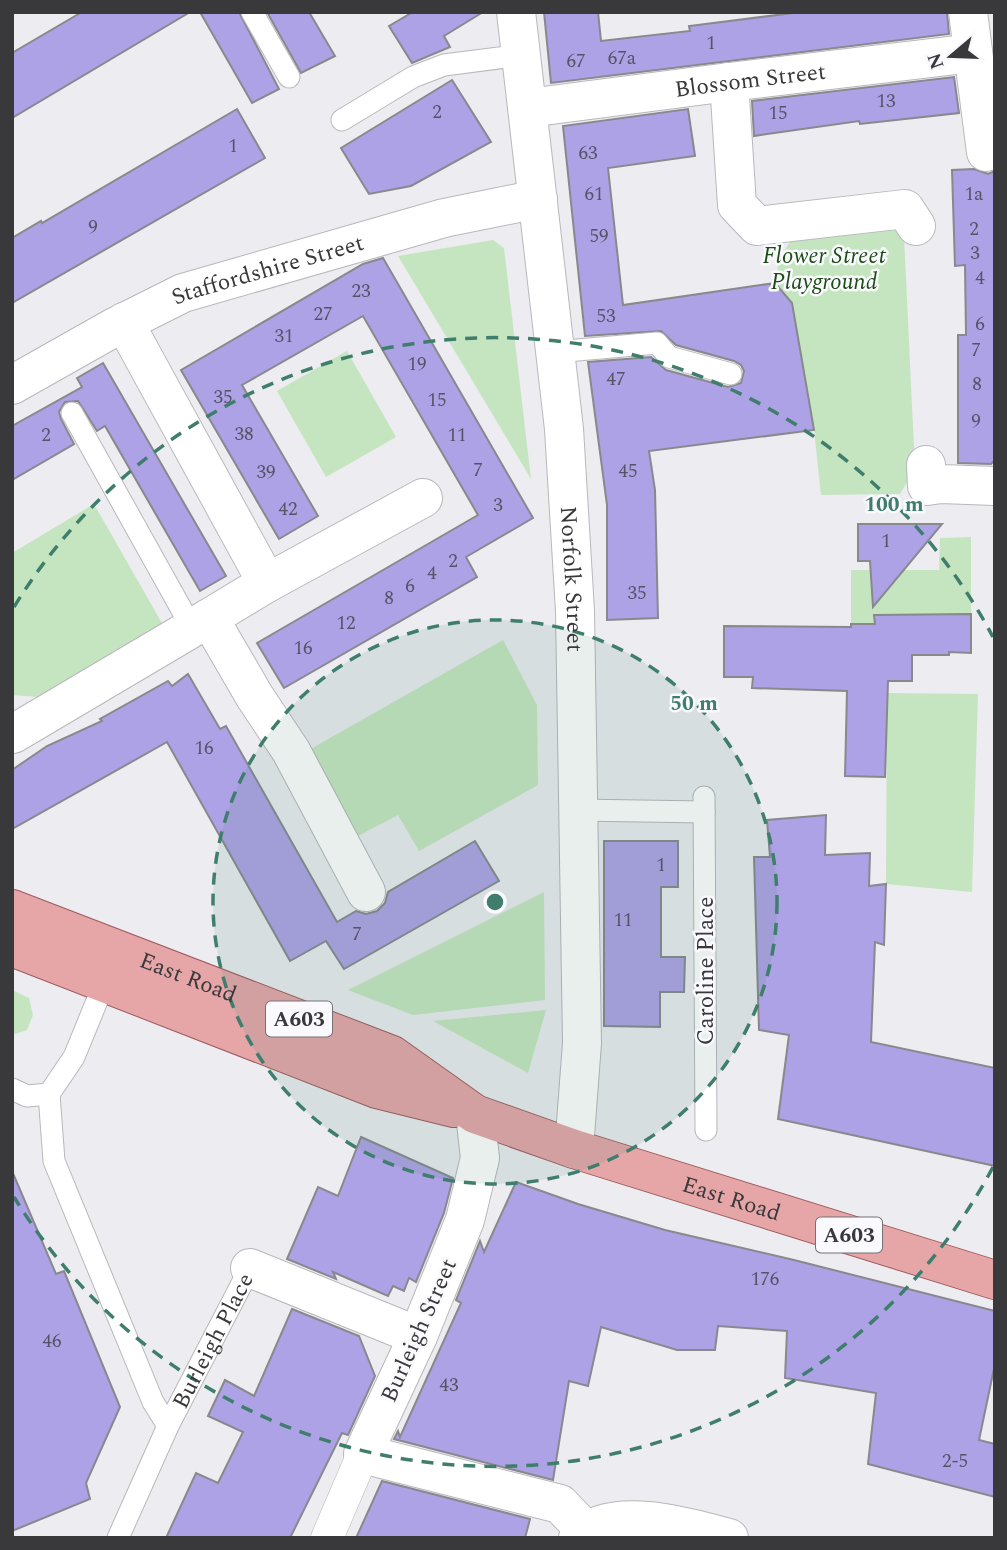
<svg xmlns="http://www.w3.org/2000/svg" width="1007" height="1550" font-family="Spectral,serif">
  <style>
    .green { fill: #c5e5c0 }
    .building { fill: #ada2e6; stroke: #88888d; stroke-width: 2 }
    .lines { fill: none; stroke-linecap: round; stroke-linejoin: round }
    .service-casing { stroke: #b8b7bc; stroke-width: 23 }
    .pedestrian-casing { stroke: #b8b7bc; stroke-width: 33 }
    .minor-casing { stroke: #b8b7bc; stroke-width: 40 }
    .primary-casing { stroke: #9e5a5c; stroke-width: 40 }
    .service { stroke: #fff; stroke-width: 21 }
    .pedestrian { stroke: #fff; stroke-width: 32 }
    .minor { stroke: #fff; stroke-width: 38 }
    .primary { stroke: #e6a6a8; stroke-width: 38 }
    .ring { fill: none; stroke: #3f7e6c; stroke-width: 3.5; stroke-dasharray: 12 9 }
    .labels { text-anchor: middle; stroke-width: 5; stroke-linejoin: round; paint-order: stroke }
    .number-label { font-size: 19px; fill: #565366 }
    .shield { fill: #f9f9fe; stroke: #737376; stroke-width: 2 }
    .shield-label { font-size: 21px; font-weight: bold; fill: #39393b }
    .street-label { font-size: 23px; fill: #39393b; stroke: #f9f9fe }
    .park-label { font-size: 23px; font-style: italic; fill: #1c4d14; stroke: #f9f9fe }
    .centre { fill: #3f7e6c; stroke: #f9f9fe; stroke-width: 3.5 }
    .ring-label { font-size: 21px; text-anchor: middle; font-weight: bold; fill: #3f7e6c; stroke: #f9f9fe; stroke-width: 5; stroke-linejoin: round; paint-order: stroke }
  </style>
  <rect width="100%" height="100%" fill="#ececf1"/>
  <g class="green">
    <path d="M889 220 904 236 915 469 900 494 821 495 814 430 792 303 775 283 779 260 795 233Z"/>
    <path d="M493 240 504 248 531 479 398 256Z"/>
    <path d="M347 351 396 437 326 477 277 391Z"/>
    <path d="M94 504 163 625 38 697 12 695V553Z"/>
    <path d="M971 537V619L949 614 875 615V624H851V570H939L940 538Z"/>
    <path d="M503 640 537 705 538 785 419 851 398 815 354 838 307 751Z"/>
    <path d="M887 693 978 694 972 892 886 884Z"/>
    <path d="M544 892 545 1000 413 1015 348 990Z"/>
    <path d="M12 990 29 998 33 1015 27 1030 12 1035Z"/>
    <path d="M546 1010 528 1073 433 1021Z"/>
  </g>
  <g class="building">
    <path d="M82 12H190L12 118V53Z"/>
    <path d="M200 12H239L279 89 252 103Z"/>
    <path d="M267 12H309L335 56 301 73Z"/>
    <path d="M413 12H483L444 36 450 47 412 63 389 26Z"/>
    <path d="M544 12H598L601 41 690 31 689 26 801 12H947L949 34 551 83Z"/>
    <path d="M954 77 959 113 860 124 859 121 754 136 752 101Z"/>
    <path d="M452 80 491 142 411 186 369 194 341 148Z"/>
    <path d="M237 109 265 158 12 303V238L41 221 42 223Z"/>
    <path d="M688 109 695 156 608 168 623 305 775 283 792 303 814 430 649 451 655 490 658 618 607 620V505L588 362 651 357 666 370 728 387 741 383 744 371 741 365 734 361 676 345 661 331 585 336 563 126Z"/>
    <path d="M974 169 988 174 995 171V460L991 464 958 463V335H966L965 265 955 266 952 170Z"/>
    <path d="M383 258 533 518 466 557 477 577 284 688 257 643 478 515 363 316 242 385 318 516 279 539 181 370 363 264Z"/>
    <path d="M103 363 226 576 200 591 105 426 97 431 78 401 65 402 59 412 61 419 74 444 12 480V426L82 387 77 378Z"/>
    <path d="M858 524H942L873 607 870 561H858Z"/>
    <path d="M971 614V653L949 652V655H912V681H888L885 777 845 776 847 691 752 688 753 677H724V626L851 627V624H875L874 615Z"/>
    <path d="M188 674 220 729 226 726 337 922 356 911 366 914 377 911 385 903 388 892 475 841 499 881 344 969 326 941 290 961 167 742 12 829V770L47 746 102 721 100 719 168 681 172 686Z"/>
    <path d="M826 815 825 855 870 853 869 886 886 884 884 945 875 942 871 1042 995 1068V1166L778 1119 789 1035 759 1030 754 857H770L767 820Z"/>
    <path d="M604 841H678V887H661V957H685L684 992H660V1027L604 1026Z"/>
    <path d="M361 1137 453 1178 444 1213 416 1282 409 1278 404 1291 393 1286 388 1296 333 1272 336 1279 287 1259 318 1187 338 1196Z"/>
    <path d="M12 1171 56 1274 64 1271 120 1407 86 1483 90 1499 12 1531Z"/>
    <path d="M516 1182 578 1204 665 1230 794 1260 995 1311V1364L979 1440 995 1444V1497L868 1464 876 1393 785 1378 787 1331 718 1326 715 1350H677L601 1327 588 1386 569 1381 553 1480 394 1439 398 1431 400 1437 461 1303 456 1300 480 1241 484 1252Z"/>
    <path d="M292 1309 359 1336 375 1376 348 1435 342 1433 290 1538H166L196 1473 218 1483 243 1432 208 1416 225 1380 254 1396Z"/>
    <path d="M382 1481 530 1519 525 1538H356Z"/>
  </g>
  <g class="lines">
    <defs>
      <g id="service">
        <path d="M252 12 289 77"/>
        <path d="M342 120 413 77 444 65 522 55"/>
        <path d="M555 352 657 343 669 357 731 374"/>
        <path d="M72 413 192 628"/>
        <path d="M704 797 706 1130"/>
        <path d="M577 810 704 812"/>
        <path d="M12 1089 27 1096 49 1094"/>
        <path d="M49 1094 54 1161 153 1402 168 1426"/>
        <path d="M49 1094 74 1057 108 974"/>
        <path id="s1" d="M118 1538 168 1426 250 1268"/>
      </g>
      <path id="pedestrian" d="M327 1538 363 1454"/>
      <g id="minor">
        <path id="s2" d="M516 12 564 429 575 611 582 1043 574 1149"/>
        <path d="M968 12 986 152"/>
        <path d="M729 82 737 205 757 226 905 209 916 226"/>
        <path id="s3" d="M528 108 729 82 973 53"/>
        <path d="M124 322 267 583 209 618 255 697 291 751 366 892"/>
        <path id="s4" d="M12 385 113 328 183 293 444 218 538 199"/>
        <path d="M926 465 927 486 941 484 995 486"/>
        <path d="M267 583 423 498"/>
        <path d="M13 734 209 618"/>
        <path d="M475 1114 480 1158 465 1220 418 1336 363 1454 560 1504 585 1530"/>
        <path d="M250 1268 418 1336"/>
        <path d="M578 1538C612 1504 689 1527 729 1538"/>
      </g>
      <g id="primary">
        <path id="s5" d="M12 909 392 1055 475 1114 574 1149 995 1280"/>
        <path d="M12 947 377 1089 454 1108"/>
      </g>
    </defs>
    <use href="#service" class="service-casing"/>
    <use href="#pedestrian" class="pedestrian-casing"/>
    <use href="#minor" class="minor-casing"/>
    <use href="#primary" class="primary-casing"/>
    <use href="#service" class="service"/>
    <use href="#pedestrian" class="pedestrian"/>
    <use href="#minor" class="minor"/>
    <use href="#primary" class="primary"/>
  </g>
  <circle cx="495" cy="902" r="282" fill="#3f7e6c" fill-opacity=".12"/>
  <g class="ring">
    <circle cx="495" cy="902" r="282"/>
    <path d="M993 1167A564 564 0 0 1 14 1197M14 607A564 564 0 0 1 993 637"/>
  </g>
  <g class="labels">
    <g class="number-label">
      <text x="711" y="49">1</text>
      <text x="622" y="64">67a</text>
      <text x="576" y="67">67</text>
      <text x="886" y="107">13</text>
      <text x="437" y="118">2</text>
      <text x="778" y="119">15</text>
      <text x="233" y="152">1</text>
      <text x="588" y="159">63</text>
      <text x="594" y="200">61</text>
      <text x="974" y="200">1a</text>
      <text x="93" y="233">9</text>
      <text x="974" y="235">2</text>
      <text x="599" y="242">59</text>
      <text x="975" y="259">3</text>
      <text x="980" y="284">4</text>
      <text x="361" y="297">23</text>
      <text x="323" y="320">27</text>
      <text x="606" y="322">53</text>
      <text x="980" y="330">6</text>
      <text x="284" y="342">31</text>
      <text x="976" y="356">7</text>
      <text x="417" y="370">19</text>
      <text x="616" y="385">47</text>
      <text x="977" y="390">8</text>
      <text x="223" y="403">35</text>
      <text x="437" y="406">15</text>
      <text x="976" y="427">9</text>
      <text x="244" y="440">38</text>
      <text x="46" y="441">2</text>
      <text x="457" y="441">11</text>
      <text x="478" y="476">7</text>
      <text x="628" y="477">45</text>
      <text x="266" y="478">39</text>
      <text x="498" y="511">3</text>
      <text x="288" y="515">42</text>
      <text x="886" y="547">1</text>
      <text x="453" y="567">2</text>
      <text x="432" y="579">4</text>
      <text x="410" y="592">6</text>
      <text x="637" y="599">35</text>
      <text x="389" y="604">8</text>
      <text x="346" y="629">12</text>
      <text x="303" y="654">16</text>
      <text x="204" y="754">16</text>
      <text x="661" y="871">1</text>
      <text x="623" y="926">11</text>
      <text x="357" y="940">7</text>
      <text x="765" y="1285">176</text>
      <text x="52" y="1347">46</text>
      <text x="449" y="1391">43</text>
      <text x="955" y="1467">2-5</text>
    </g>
    <g class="shield">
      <rect x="266" y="1001.5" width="66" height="35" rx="5"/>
      <rect x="816" y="1217.5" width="66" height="35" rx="5"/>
    </g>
    <g class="shield-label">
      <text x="299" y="1026">A603</text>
      <text x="849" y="1242">A603</text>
    </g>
    <g class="street-label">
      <text dy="8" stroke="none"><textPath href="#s3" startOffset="224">Blossom Street</textPath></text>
      <text dy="8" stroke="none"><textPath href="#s4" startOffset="282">Staffordshire Street</textPath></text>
      <text dy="8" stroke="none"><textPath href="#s2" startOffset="570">Norfolk Street</textPath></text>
      <text transform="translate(705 971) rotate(-90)" y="8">Caroline Place</text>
      <text dy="8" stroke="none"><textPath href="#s5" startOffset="189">East Road</textPath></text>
      <text dy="8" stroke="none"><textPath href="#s5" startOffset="779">East Road</textPath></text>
      <text transform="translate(418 1330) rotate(-66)" y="8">Burleigh Street</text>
      <text dy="8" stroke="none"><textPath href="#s1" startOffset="219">Burleigh Place</textPath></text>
    </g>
    <g class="park-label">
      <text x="824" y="263">Flower Street<tspan x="824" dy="26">Playground</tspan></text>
    </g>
  </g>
  <circle cx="495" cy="902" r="10" class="centre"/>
  <g class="ring-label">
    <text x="894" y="511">100 m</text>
    <text x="694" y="710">50 m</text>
  </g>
  <rect width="1007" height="1550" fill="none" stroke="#39393b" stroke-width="28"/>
  <g transform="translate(951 56) rotate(251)" stroke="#f9f9fe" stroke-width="5" paint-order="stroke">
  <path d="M0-5L12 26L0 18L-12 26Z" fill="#39393b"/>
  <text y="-10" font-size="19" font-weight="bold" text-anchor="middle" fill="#39393b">N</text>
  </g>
</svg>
